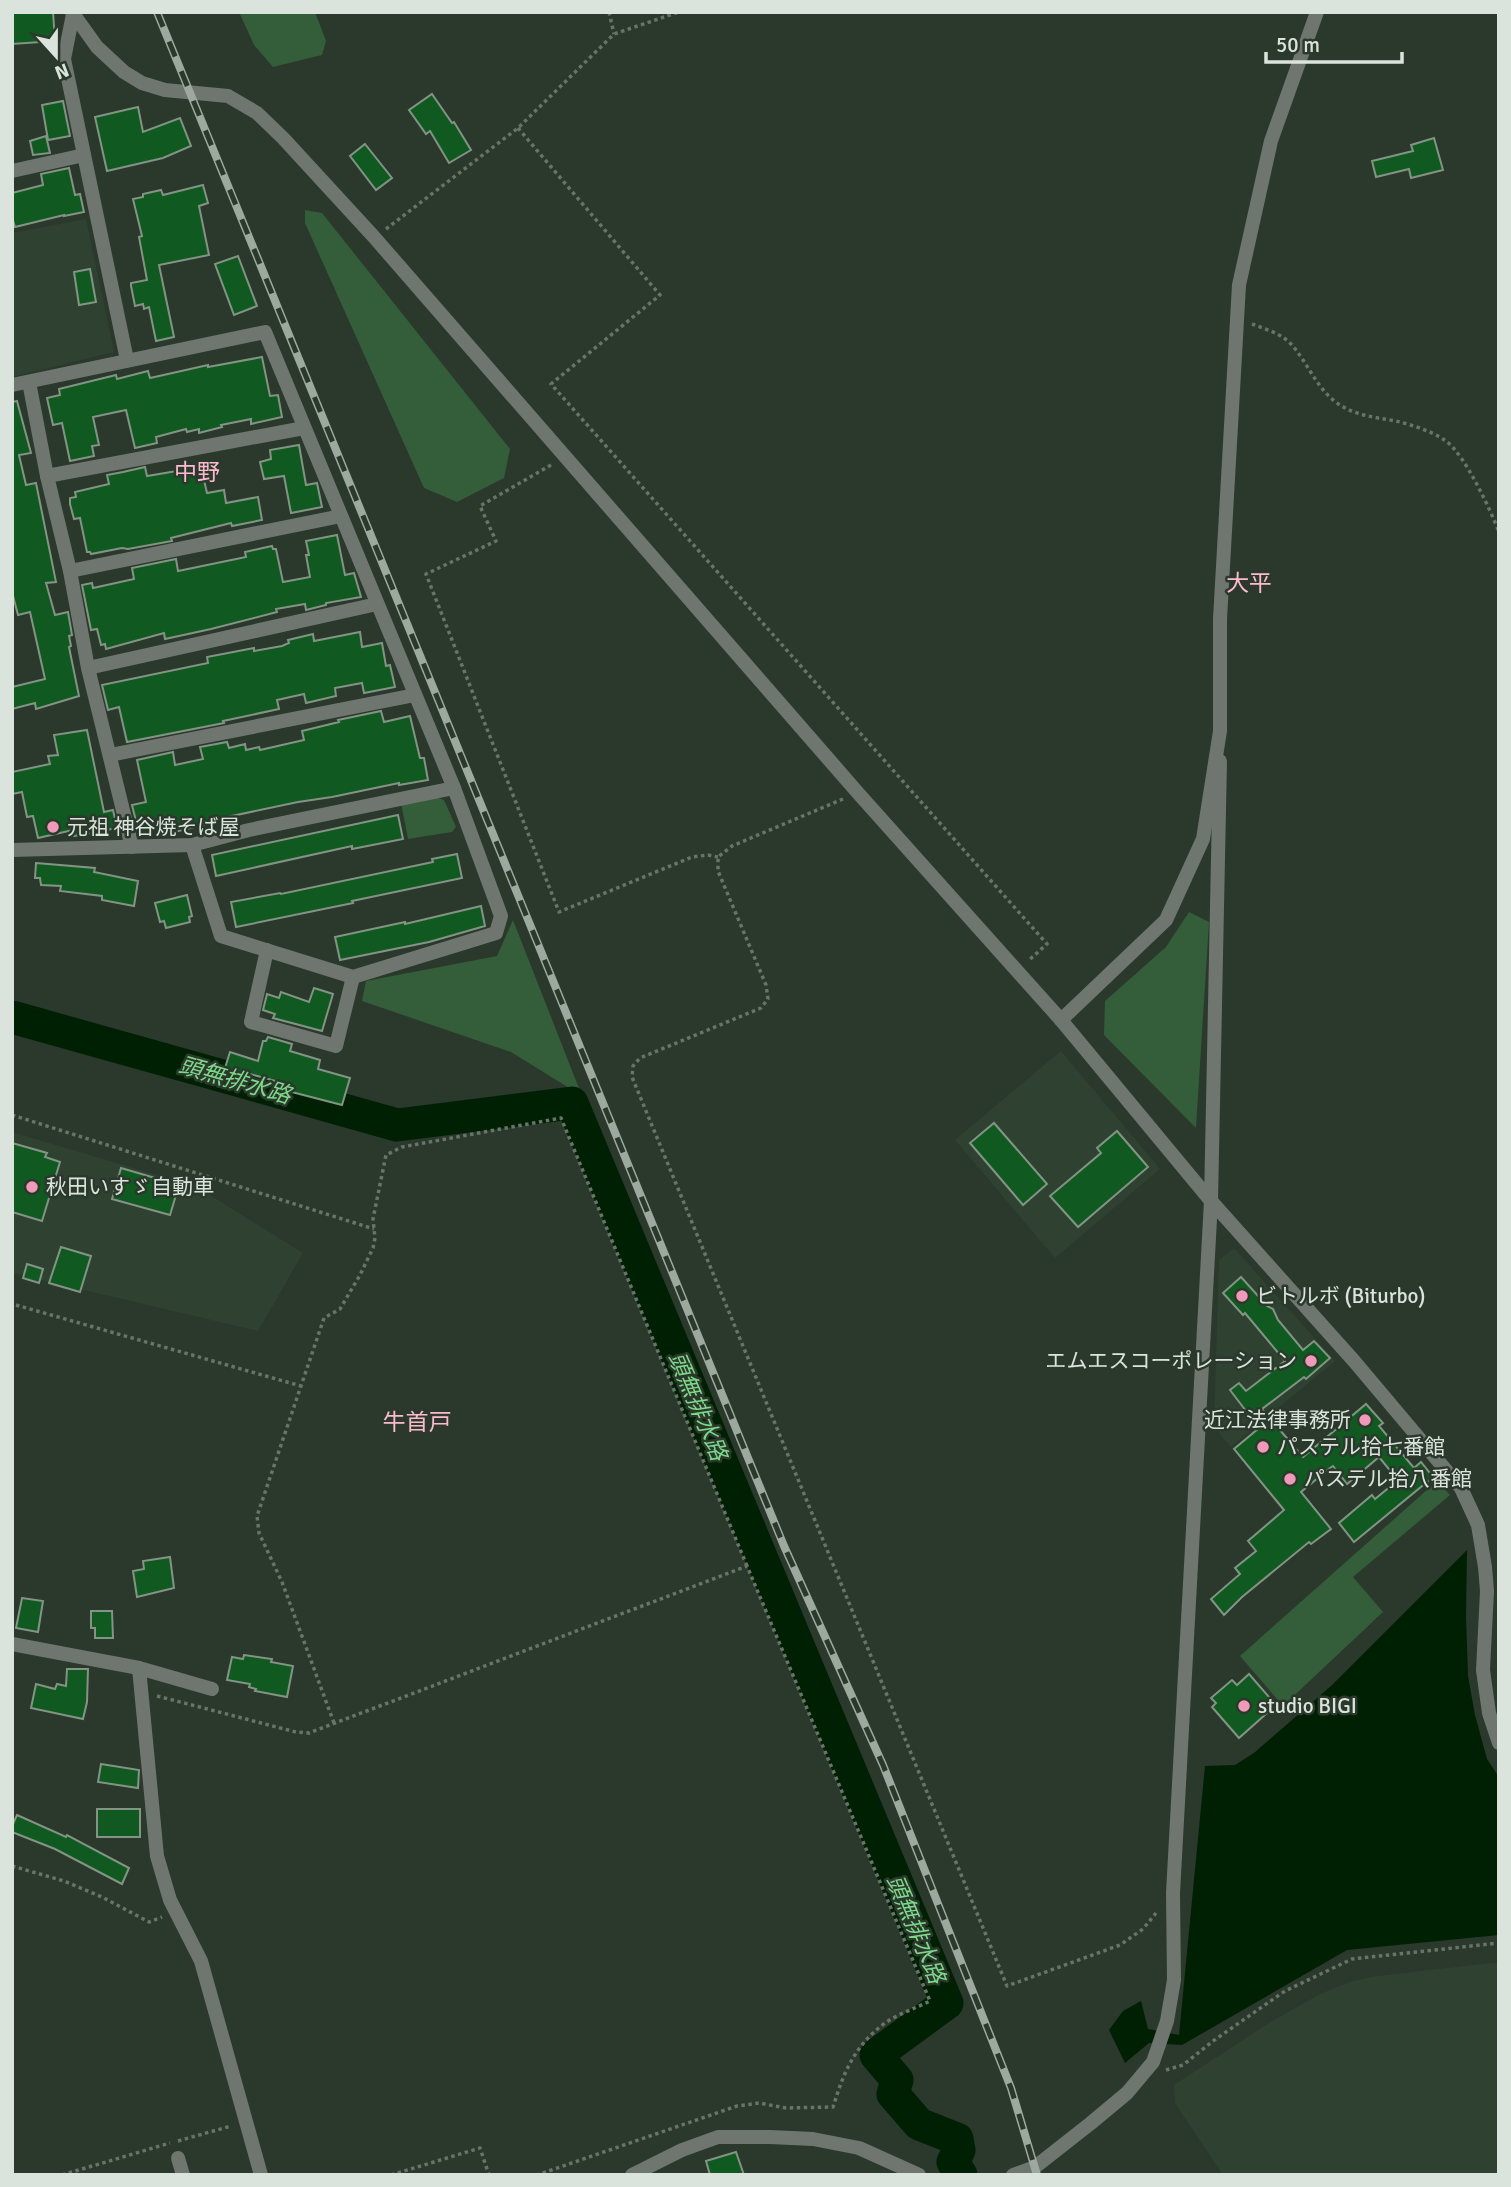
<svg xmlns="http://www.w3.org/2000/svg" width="1511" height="2187" font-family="Signika,'Noto Sans JP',sans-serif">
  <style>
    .built { fill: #2f4231 }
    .green { fill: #345d39 }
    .water { fill: #002004 }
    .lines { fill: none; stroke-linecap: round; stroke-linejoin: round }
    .river { stroke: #002004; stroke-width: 33 }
    .building { fill: #105a22; stroke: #839384; stroke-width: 2 }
    .path { stroke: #687369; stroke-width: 3.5; stroke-dasharray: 3.5 3.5; stroke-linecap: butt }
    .minor { stroke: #6f7670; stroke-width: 14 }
    .tertiary { stroke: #6f7670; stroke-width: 14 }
    .rail-casing { stroke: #9da89e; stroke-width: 8 }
    .rail { stroke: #2b382c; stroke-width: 5; stroke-dasharray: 16; stroke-linecap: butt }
    .poi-dot { fill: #ef9ab8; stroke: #2b382c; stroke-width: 2.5 }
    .labels { text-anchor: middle; stroke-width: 5; stroke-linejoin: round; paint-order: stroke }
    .poi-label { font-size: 21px; fill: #dbe4dc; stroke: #2b382c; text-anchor: start }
    .neighbourhood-label { font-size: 23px; fill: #fcbad0; stroke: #2b382c }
    .water-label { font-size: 23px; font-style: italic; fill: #7dd989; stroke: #2b382c }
  </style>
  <rect width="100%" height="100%" fill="#2b382c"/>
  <g class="built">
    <path d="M86 219 114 352 12 377V233Z"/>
    <path d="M1061 1051 1160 1169 1055 1258 955 1140Z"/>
    <path d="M12 1132 197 1187 303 1253 258 1331 12 1273Z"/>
    <path d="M1234 1248 1335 1361 1231 1447 1214 1427 1219 1260Z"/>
    <path d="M1499 1962V2175H1223L1175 2103 1174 2085 1272 2021 1320 1994 1350 1982 1370 1977Z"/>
  </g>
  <g class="green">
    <path d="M239 12H315L326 41 322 55 273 67 254 45Z"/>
    <path d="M305 210 322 213 510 449 504 478 457 502 424 488 305 223Z"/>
    <path d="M436 797 444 800 456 827 452 832 408 839 401 803Z"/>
    <path d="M1189 912 1209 922 1196 1128 1104 1035 1105 1001 1166 947Z"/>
    <path d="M513 920 582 1096 511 1052 362 1001 366 981 497 956Z"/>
    <path d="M1437 1481 1450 1495 1353 1577 1383 1612 1283 1706 1240 1656Z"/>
  </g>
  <path class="water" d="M1467 1550 1466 1617 1468 1676 1475 1715 1487 1759 1499 1777V1935L1347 1950 1182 2045 1149 2043 1125 2063 1109 2030 1123 2011 1141 2001 1148 2029 1179 2035 1205 1766 1235 1765 1254 1753 1331 1686Z"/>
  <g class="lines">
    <path class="river" d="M12 1017 397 1125 572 1103 947 2003 876 2055 897 2080 893 2094 919 2124 957 2139 959 2150 953 2162 961 2175"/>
  </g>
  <g class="building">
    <path d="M12 12H53L55 41 12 44Z"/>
    <path d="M432 94 452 123 454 122 471 150 449 163 430 131 426 134 409 110Z"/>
    <path d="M63 101 70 136 48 140 42 105Z"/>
    <path d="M138 107 143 132 180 118 191 146 163 158 107 171 95 117Z"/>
    <path d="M46 136 50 153 33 155 30 141Z"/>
    <path d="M1434 138 1443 170 1411 178 1409 169 1376 177 1372 161 1413 151 1411 145Z"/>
    <path d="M365 144 392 178 376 190 350 156Z"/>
    <path d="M69 168 75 195 80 194 84 212 64 216V215L15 227 12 217V193L43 185 41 174Z"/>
    <path d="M203 185 208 203 199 206 209 255 159 265 174 337 156 341 149 307 144 309 143 304 135 306 131 286V283L147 280 139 237 142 236 133 199 143 197V194L161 190 163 195Z"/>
    <path d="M238 256 257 306 234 315 215 264Z"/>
    <path d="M90 269 96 302 79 305 74 272Z"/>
    <path d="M262 357 270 396 278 395 282 417 251 424V419L221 425 222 427 199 433V429L187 432 186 429 156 437 157 443 135 448 126 410 93 417 99 445 92 446 94 456 70 461 62 423 53 425 47 398 60 395 59 389 116 375 117 379 148 371 150 378 208 365V367Z"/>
    <path d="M17 401 31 453 19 455 26 485 36 483 56 582 46 583 55 615 68 612 72 635 69 636 71 646 69 647 79 696 36 709 35 703 12 709V687L45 679 30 612 18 615 12 592V402Z"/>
    <path d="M299 445 306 485 317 483 322 507 291 513 284 476 264 479 260 462 271 459 270 450Z"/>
    <path d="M196 464 197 468 201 467 207 493 224 490 226 503 258 497 262 520 232 526 231 523 171 538 172 541 128 549 122 548 91 554 90 552H87L80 518 74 519 70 504V498L76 497 75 492 109 484 107 475 123 472 145 467 147 476 177 471 176 469Z"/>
    <path d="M337 535 345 575 354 573 361 597 326 603V605L306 610 305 604 276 609 277 612 211 629 165 639 164 633 106 649 105 644 101 645 97 629 91 630 82 585 92 583 93 588 134 579 132 568 176 559 178 571 246 557 245 552 272 546 273 549H276L283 582 310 577 306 555H309L306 541Z"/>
    <path d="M360 632 362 647 382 643 386 666 390 665 395 687 364 693 362 683 335 688 336 696 306 703 304 694 277 700 279 709 223 721 224 723 127 742 119 707 108 710 102 685 208 663 207 657 254 648V651L282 646 289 643 288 640 313 634 314 641Z"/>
    <path d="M381 711 384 722 410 716 420 758H424L428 780 399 785V783L332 797 298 802 208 821V824L174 832 172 825 139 833 132 805 146 802 137 760 173 752 175 765 203 759 200 747 227 742 229 748 245 744 246 750 259 747 260 750 304 740 302 731 339 722 338 720Z"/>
    <path d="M87 730 104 812 113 810 117 828 74 836 73 830 38 838 33 816 27 817 22 792 12 794V772L50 764 48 756 58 755 54 735Z"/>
    <path d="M398 815 403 839 352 849V846L216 876 212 855Z"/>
    <path d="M457 854 462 878 352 901 353 903 236 927 231 902 280 893 281 894 433 862 432 859Z"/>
    <path d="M36 863 95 868 94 872 138 881 134 906 102 900V896L60 891 61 886 41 885 40 878H35Z"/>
    <path d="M187 895 192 916 189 917 190 922 166 928 164 921 160 922 155 903Z"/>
    <path d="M481 906 485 926 429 942 340 960 335 937 405 922V924Z"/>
    <path d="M314 988 333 994 322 1031 273 1018 275 1014 263 1010 267 994 279 998 281 992 309 1002Z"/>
    <path d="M268 1037 292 1044 290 1051 320 1060 318 1069 350 1078 342 1105 284 1090 286 1084 250 1074 248 1079 224 1071 230 1052 258 1061 263 1041H266Z"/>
    <path d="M994 1123 1047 1184 1023 1205 970 1143Z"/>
    <path d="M1117 1131 1148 1167 1078 1227 1050 1196 1101 1153 1097 1148Z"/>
    <path d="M12 1143 47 1153 45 1157 60 1162 42 1221 12 1212Z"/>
    <path d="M121 1168 179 1185 170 1215 112 1199Z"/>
    <path d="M61 1247 91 1256 80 1292 49 1283Z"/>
    <path d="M27 1264 43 1269 39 1283 23 1278Z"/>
    <path d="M1241 1277 1267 1306 1273 1309 1278 1320 1303 1350 1314 1341 1330 1358 1306 1379 1304 1377 1262 1409 1303 1457 1366 1404 1383 1423 1379 1426 1414 1468 1421 1462 1433 1477 1354 1542 1339 1523 1372 1495 1375 1499 1398 1480 1379 1457 1347 1484 1333 1466 1330 1468 1301 1492 1331 1529 1311 1544 1309 1542 1242 1597 1224 1615 1211 1599 1240 1574 1235 1568 1256 1551 1248 1541 1284 1510 1234 1449 1259 1428 1230 1390 1239 1383 1246 1391 1285 1361 1245 1313 1243 1315 1223 1293Z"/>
    <path d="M170 1557 174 1588 137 1597 133 1571 144 1569 143 1561Z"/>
    <path d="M22 1598 43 1601 38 1632 16 1628Z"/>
    <path d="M91 1611H112L113 1638H95V1628H91Z"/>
    <path d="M244 1655 272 1659 271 1662 293 1666 287 1697 255 1691 256 1689 249 1687 250 1684 227 1680 232 1657 243 1659Z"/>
    <path d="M67 1669H88L87 1702 83 1719 31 1708 36 1684 55 1689 57 1684 66 1686Z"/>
    <path d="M1249 1674 1276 1705 1239 1738 1212 1707 1216 1703 1211 1698 1232 1680 1237 1685Z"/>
    <path d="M101 1764 139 1770 138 1788 98 1782Z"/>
    <rect x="97" y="1809" width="43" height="28"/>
    <path d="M17 1815 66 1837 67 1835 129 1868 122 1884 55 1849 12 1832V1826Z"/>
    <path d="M736 2152 744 2175H710L706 2161Z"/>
  </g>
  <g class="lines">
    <g class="path">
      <path d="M609 12 614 34"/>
      <path d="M518 128 660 295 551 384 1047 944 1028 961"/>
      <path d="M386 229 518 128 614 34 679 12"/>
      <path d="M1252 324C1265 329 1280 333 1290 343 1306 360 1314 383 1332 399 1350 415 1373 417 1396 421 1412 425 1432 431 1446 441 1465 455 1490 509 1499 532"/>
      <path d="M551 465 480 506 496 541 426 574 559 912 692 857 708 855 718 857"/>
      <path d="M843 799 732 846 718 857V871L766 985 768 999 761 1008 640 1058 633 1066 632 1077 1007 1986 1120 1945 1143 1929 1156 1913"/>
      <path d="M12 1115 374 1229"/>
      <path d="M16 1305 301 1386"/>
      <path d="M157 1696 296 1732 309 1733 747 1566 930 2001C916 2008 898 2014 885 2023 854 2046 844 2072 833 2107L786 2108 759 2103 737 2106 537 2175"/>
      <path d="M334 1723 282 1582 259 1533 257 1516 324 1318 340 1309 360 1275 373 1248 375 1238 373 1219 386 1155 402 1147 561 1118 747 1566"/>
      <path d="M12 1866 64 1881 102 1897 149 1922 162 1917"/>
      <path d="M1166 2070 1183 2065 1213 2041 1285 1991 1352 1959 1499 1943"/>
      <path d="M178 2141 231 2126"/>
      <path d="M62 2175 170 2143"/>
      <path d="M391 2175 480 2148 489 2175"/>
    </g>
    <g class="minor">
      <path d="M73 14 64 59 127 360"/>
      <path d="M12 171 84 155"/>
      <path d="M29 382 47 476 70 571 88 668 132 847"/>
      <path d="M12 385 265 332 454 788 501 916 496 933 353 977 221 936 192 845"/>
      <path d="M47 476 304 428"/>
      <path d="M70 571 341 516"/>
      <path d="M88 668 377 604"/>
      <path d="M110 755 415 695"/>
      <path d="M12 850 192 845 249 830 454 788"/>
      <path d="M267 950 251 1022 336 1046 353 977"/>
      <path d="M12 1644 139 1668 212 1689"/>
      <path d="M139 1668 157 1856 170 1900 201 1961 261 2175"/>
      <path d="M178 2158 183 2175"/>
      <path d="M632 2175 682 2150 718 2137H770L813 2139 859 2148 919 2175"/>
      <path d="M1013 2175 1035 2167 1091 2123 1127 2093 1153 2062 1167 2021 1174 1980 1173 1893 1211 1201 1220 761"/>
    </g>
    <g class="tertiary">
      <path d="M72 12 97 47 124 72 142 83 165 90 228 96 257 113 283 138 374 237 858 793 1061 1020 1211 1201 1354 1361 1461 1488 1478 1525 1485 1567 1487 1591 1483 1670 1489 1713 1499 1743"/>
      <path d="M1061 1020 1166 920 1203 839 1220 731V619L1239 285 1271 141 1317 12"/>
    </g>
    <defs>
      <path id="rail" d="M157 12 784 1546 883 1765 1011 2088 1037 2175"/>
    </defs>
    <use href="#rail" class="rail-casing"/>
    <use href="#rail" class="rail"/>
  </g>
  <g class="poi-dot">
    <circle cx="53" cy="827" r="7"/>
    <circle cx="32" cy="1187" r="7"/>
    <circle cx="1242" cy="1296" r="7"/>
    <circle cx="1311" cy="1361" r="7"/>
    <circle cx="1365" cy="1420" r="7"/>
    <circle cx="1263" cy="1447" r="7"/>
    <circle cx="1290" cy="1479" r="7"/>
    <circle cx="1244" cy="1706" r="7"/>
  </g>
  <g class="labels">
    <g class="poi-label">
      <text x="67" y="834">元祖 神谷焼そば屋</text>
      <text x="46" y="1194">秋田いすゞ自動車</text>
      <text x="1256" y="1303">ビトルボ (Biturbo)</text>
      <text x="1297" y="1368" text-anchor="end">エムエスコーポレーション</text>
      <text x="1351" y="1427" text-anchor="end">近江法律事務所</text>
      <text x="1277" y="1454">パステル拾七番館</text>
      <text x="1304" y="1486">パステル拾八番館</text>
      <text x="1258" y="1713">studio BIGI</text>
    </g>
    <g class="neighbourhood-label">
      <text x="197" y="480">中野</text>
      <text x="1249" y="591">大平</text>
      <text x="417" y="1430">牛首戸</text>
    </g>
    <g class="water-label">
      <text transform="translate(235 1080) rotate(16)" y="8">頭無排水路</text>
      <text transform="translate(698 1406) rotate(67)" y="8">頭無排水路</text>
      <text transform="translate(916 1929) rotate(67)" y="8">頭無排水路</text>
    </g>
  </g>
  <rect width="1511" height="2187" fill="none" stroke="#dbe4dc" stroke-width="28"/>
  <g transform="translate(56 56) rotate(159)" stroke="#2b382c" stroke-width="5" paint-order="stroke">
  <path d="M0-5L12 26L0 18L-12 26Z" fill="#dbe4dc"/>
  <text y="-10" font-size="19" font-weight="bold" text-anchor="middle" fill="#dbe4dc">N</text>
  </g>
  <path d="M1266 52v10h136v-10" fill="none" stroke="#dbe4dc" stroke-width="3.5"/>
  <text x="1276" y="52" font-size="21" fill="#dbe4dc" stroke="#2b382c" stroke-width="5" paint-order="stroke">50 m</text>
</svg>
